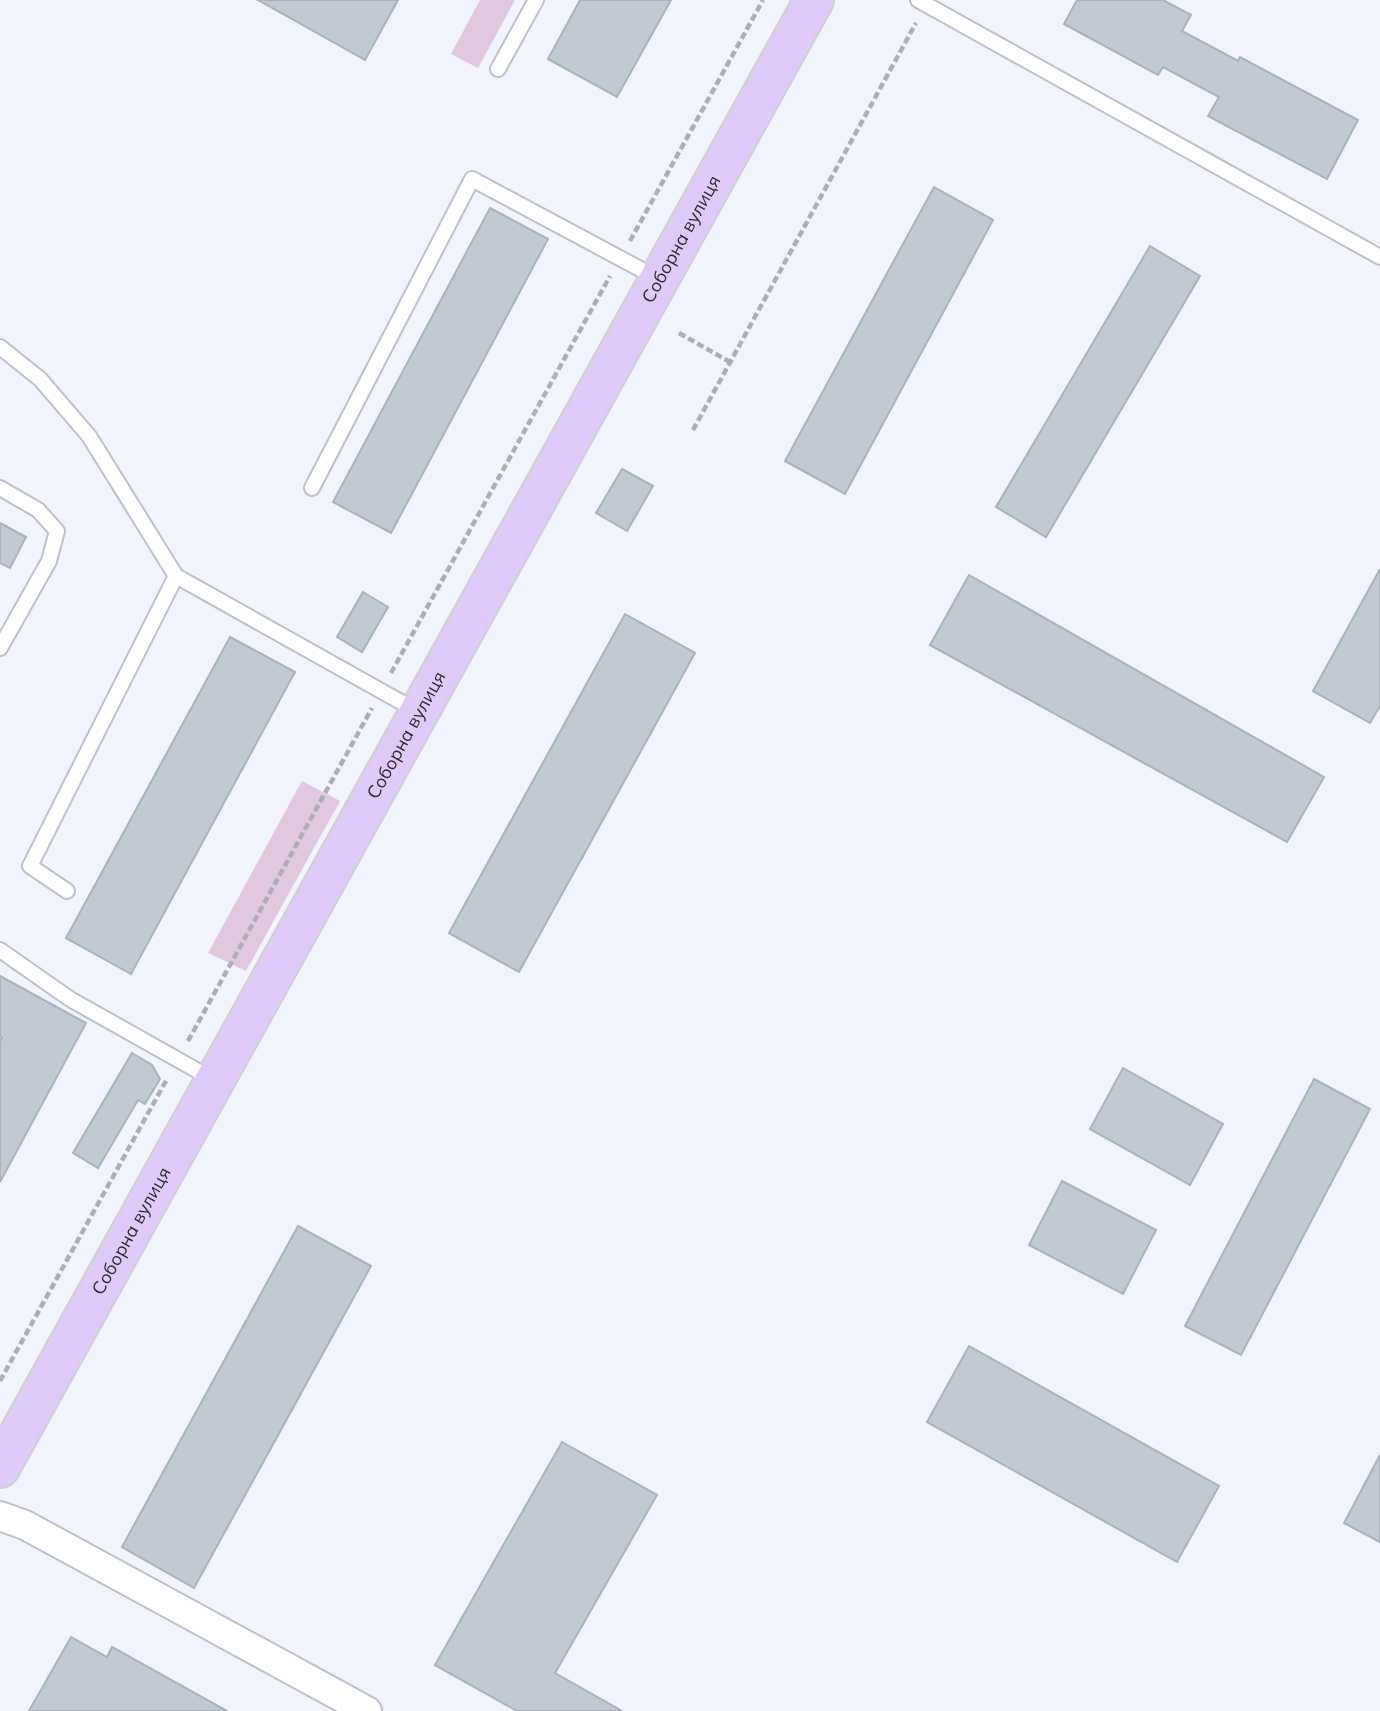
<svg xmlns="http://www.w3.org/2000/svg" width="1380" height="1711" font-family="Mulish,sans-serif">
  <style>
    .green { fill: #e1c7df }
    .building { fill: #c1cad3; stroke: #aab2bb; stroke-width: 2 }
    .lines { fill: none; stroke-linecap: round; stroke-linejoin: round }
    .lane-casing { stroke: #bdbfcb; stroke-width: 18 }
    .street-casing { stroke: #bdbfcb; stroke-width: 32 }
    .primary-casing { stroke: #d0d0d1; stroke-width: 42 }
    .path { stroke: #adafb7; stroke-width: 4.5; stroke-dasharray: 7 3.5; stroke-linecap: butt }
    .lane { stroke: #fff; stroke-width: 14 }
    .street { stroke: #fff; stroke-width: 28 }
    .primary { stroke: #dfcafb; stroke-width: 38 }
    .labels { text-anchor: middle; stroke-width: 5; stroke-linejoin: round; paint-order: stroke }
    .street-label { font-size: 18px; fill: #2a2b30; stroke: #fff }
  </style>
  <rect width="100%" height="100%" fill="#f1f3fd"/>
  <g class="green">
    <path d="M480 0H515L478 68 451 54Z"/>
    <path d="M302 781 340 801 246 971 208 953Z"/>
  </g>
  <g class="building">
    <path d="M258 0H398L365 60Z"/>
    <path d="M580 0H671L617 97 548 59Z"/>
    <path d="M1077 0H1163L1191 15 1182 31 1238 61 1240 57 1358 120 1327 179 1208 116 1219 97 1163 67 1158 75 1064 24Z"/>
    <path d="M934 187 993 220 845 494 785 461Z"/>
    <path d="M490 208 548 239 391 533 333 502Z"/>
    <path d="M1150 246 1200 276 1046 537 996 507Z"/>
    <path d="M622 469 653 486 627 531 596 513Z"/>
    <path d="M0 523 26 537 10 568 0 563Z"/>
    <path d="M1380 569V706L1370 723 1313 691Z"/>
    <path d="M969 575 1324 777 1287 842 930 645Z"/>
    <path d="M363 592 388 607 362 652 337 637Z"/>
    <path d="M625 614 695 653 519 972 449 933Z"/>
    <path d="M230 637 295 672 131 974 66 938Z"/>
    <path d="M0 976 86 1023 0 1182V1041L2 1037 0 1036Z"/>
    <path d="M132 1053 152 1065 160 1079 145 1104 138 1100 98 1168 73 1153Z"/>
    <path d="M1123 1068 1223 1124 1190 1185 1090 1129Z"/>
    <path d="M1314 1079 1370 1109 1241 1355 1185 1326Z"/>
    <path d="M1062 1181 1156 1230 1123 1294 1029 1245Z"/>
    <path d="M298 1226 371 1266 194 1588 122 1547Z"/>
    <path d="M969 1346 1219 1486 1177 1562 927 1422Z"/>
    <path d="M562 1442 657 1495 555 1673 622 1711H517L435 1665Z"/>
    <path d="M1380 1455V1542L1344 1523Z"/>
    <path d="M71 1637 107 1657 112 1647 227 1711H29Z"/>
  </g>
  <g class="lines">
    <defs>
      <g id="lane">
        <path d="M918 0 1380 257"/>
        <path d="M498 69 536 0"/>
        <path d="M0 347 40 379 89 436 176 576 417 711"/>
        <path d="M0 488 38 510 57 531 49 561 0 648"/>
        <path d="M312 488 472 179 657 278"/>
        <path d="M67 891 30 866 176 576"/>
        <path d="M0 950 70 999 214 1080"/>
      </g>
      <path id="street" d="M0 1516 25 1525 367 1711"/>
      <g id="primary">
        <path id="s1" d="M0 1468 814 0"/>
      </g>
    </defs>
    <use href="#lane" class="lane-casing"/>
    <use href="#street" class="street-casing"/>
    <use href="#primary" class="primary-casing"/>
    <g class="path">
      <path d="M630 241 763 0"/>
      <path d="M679 333 730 362"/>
      <path d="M693 430 916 23"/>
      <path d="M391 673 610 276"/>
      <path d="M188 1041 372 708"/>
      <path d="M0 1381 167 1079"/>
    </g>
    <use href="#lane" class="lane"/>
    <use href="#street" class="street"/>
    <use href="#primary" class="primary"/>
  </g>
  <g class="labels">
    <g class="street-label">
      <text dy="6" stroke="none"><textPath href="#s1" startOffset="1405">Соборна вулиця</textPath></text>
      <text dy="6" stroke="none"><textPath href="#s1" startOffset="838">Соборна вулиця</textPath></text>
      <text dy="6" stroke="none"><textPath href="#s1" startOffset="271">Соборна вулиця</textPath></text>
    </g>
  </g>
</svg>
